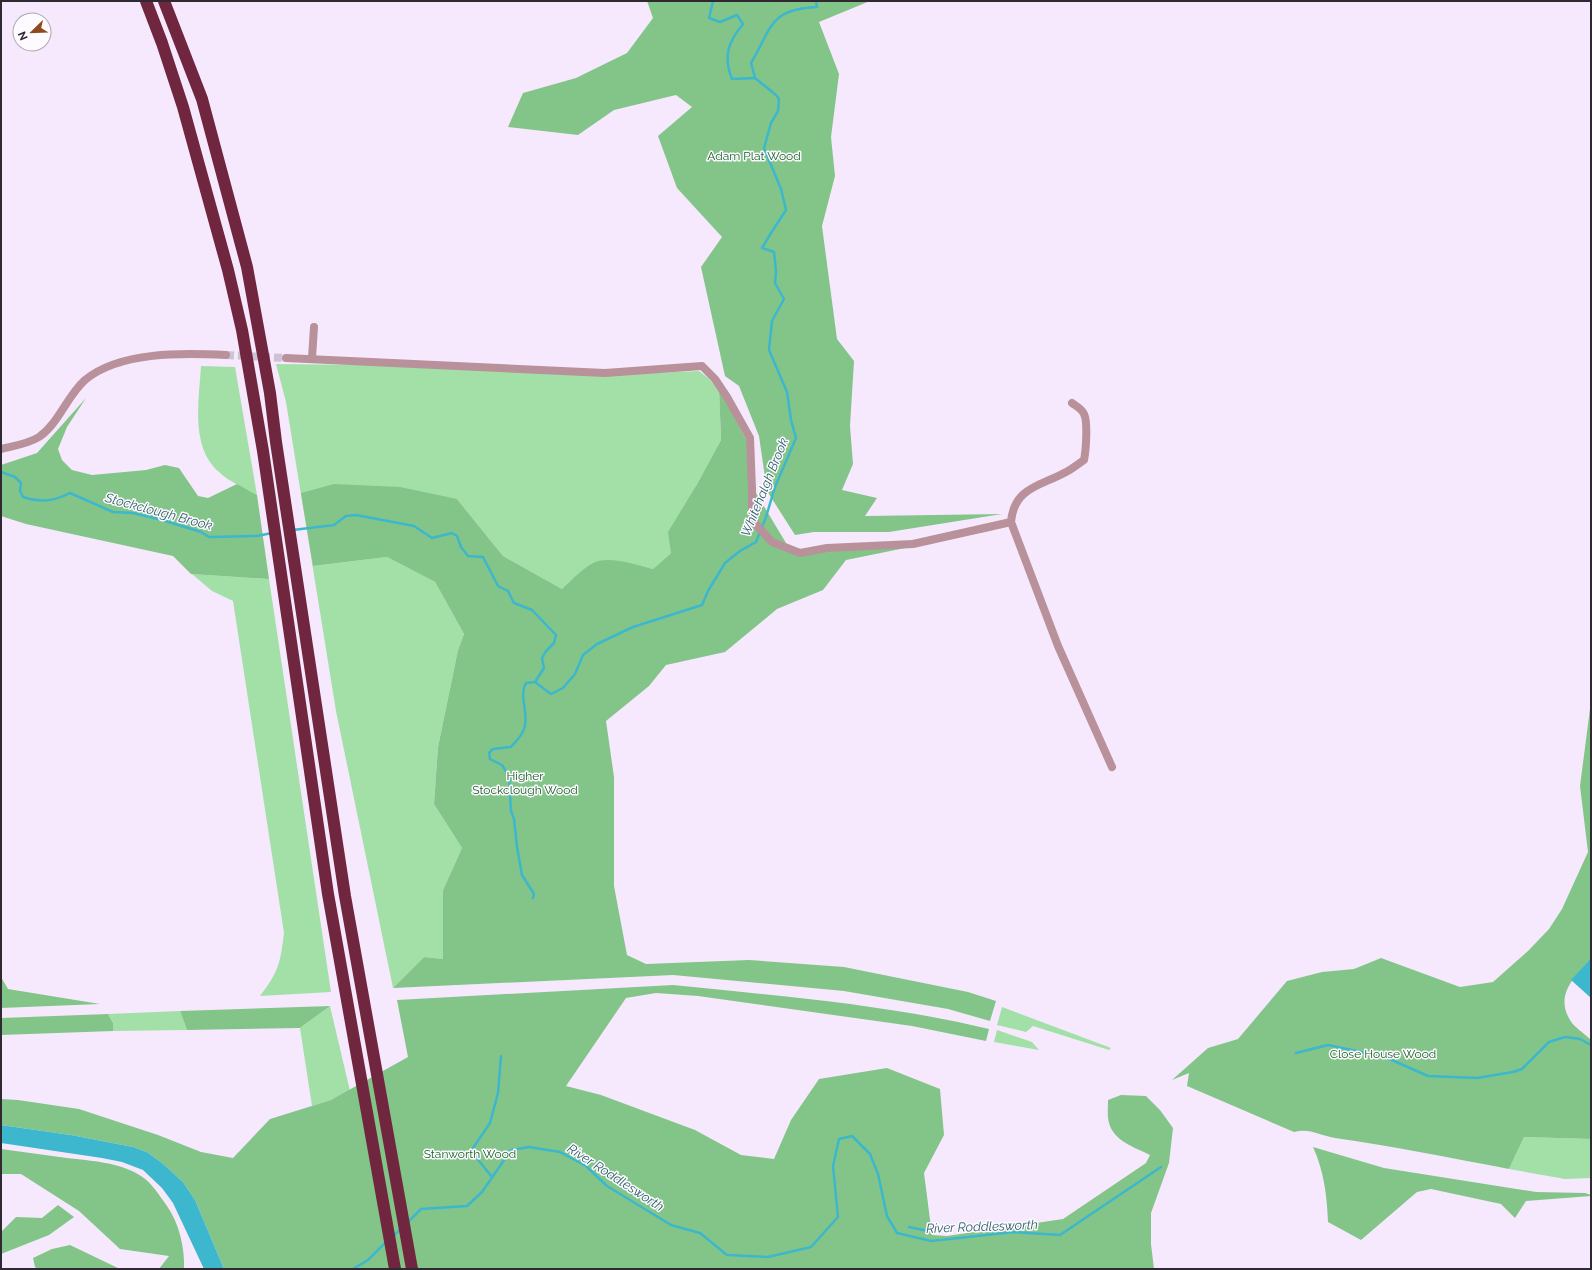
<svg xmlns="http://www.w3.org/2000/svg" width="1592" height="1270" font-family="Raleway,sans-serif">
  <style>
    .green { fill: #a2e0a7 }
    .forest { fill: #83c588 }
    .water { fill: #3db7cd }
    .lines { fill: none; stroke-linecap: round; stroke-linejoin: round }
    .stream { stroke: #3db7cd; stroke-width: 2.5 }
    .minor-tunnel { stroke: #cec3d4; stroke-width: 8; stroke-dasharray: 8 4; stroke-linecap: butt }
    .minor { stroke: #b9919a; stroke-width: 8 }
    .highway { stroke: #71263f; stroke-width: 12 }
    .labels { text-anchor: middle; stroke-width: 3; stroke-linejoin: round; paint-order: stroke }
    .park-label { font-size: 12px; fill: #1b6028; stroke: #fdfbff }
    .water-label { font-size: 13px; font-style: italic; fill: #2d5e68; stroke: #fdfbff }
  </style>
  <rect width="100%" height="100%" fill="#f6e9fd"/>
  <g class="green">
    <path d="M276 364 366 365 631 374 699 371 708 378 719 389 721 440 696 486 671 553 653 569 618 561 593 563 562 589 503 556 457 499 313 566 387 557 435 582 464 634 458 650 438 747 434 804 462 848 443 890V959L424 957 393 988 336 711 286 402Z"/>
    <path d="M201 366 235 367 257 495C245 488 229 482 219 472 190 447 199 401 201 366Z"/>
    <path d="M192 574 269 579 331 992 260 996C279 971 280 964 284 933L233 601 212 591Z"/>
    <path d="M330 1006 350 1091 331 1100 312 1106 300 1028Z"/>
    <path d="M1002 1007 1111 1048 1109 1050 1033 1026 1026 1032 997 1025Z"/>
    <path d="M180 1011 187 1030 113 1031V1023L108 1014Z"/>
    <path d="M997 1030 1032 1042 1039 1050 994 1042Z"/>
    <path d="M1524 1137 1591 1139V1178L1565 1179 1509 1169Z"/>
  </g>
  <g class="forest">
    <path d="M647 1H870L819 22 839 74 831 137 835 176 822 226 837 339 854 361 850 426 853 464 842 490 877 498 865 516 1002 514 889 532H814L795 535 767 491 759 436 739 386 725 376 701 267 722 237 677 188 658 136 692 107 676 95 614 110 578 135 508 127 523 93 576 78 627 53 653 18Z"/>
    <path d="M719 389 747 441 756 493 789 548 810 553 994 530 846 560 823 590 777 609 725 652 666 665 649 686 606 721 614 777V886L627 955 646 964 749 960 844 967 968 992 996 1001 990 1021 948 1009 844 991 673 975 393 988 424 957 443 959V890L462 848 434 804 438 747 458 650 464 634 435 582 387 557 313 566 301 493 334 484 400 487 457 499 503 556 562 589C571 581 582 569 593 563 607 555 638 565 653 569L671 553 668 532 696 486 721 440Z"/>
    <path d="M86 398 67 427 58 449 62 460 72 470 92 475 146 470 165 465 179 468 198 496 208 498 237 484 257 495 269 579 191 574 173 556 26 524 1 516V465L37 453Z"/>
    <path d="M1591 701V958C1574 978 1553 996 1572 1023 1577 1029 1585 1034 1591 1040V1139L1524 1137 1509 1169C1451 1158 1393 1146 1335 1138 1318 1135 1310 1128 1294 1132L1187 1086 1189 1073 1172 1080 1208 1048 1238 1039 1287 981 1322 972 1354 969 1381 958 1460 987 1493 982 1528 951 1549 929 1562 909 1588 852 1580 786Z"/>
    <path d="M1 977 8 989 100 1004 1 1008Z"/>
    <path d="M673 985C779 996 885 1004 989 1029L986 1041 912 1026 698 996 656 993 626 998 566 1086 601 1095 695 1130 741 1155 774 1159 791 1120 819 1079 887 1068 940 1089 944 1135 924 1173 932 1235 947 1236 1063 1219 1146 1163 1150 1155C1134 1147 1114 1141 1109 1123 1107 1116 1108 1107 1108 1100L1121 1095 1146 1096 1160 1110 1173 1128 1169 1163 1151 1213V1244L1154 1269H224L195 1200 183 1182 162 1163 147 1152 133 1147 71 1135 1 1125V1099L18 1100 79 1109 158 1135 201 1152 233 1158 270 1119 331 1100 408 1057 397 1000Z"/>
    <path d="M330 1006 300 1028 187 1030 180 1011Z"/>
    <path d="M108 1014 113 1023V1031L1 1035V1018Z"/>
    <path d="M1313 1147 1384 1168 1536 1192 1585 1193 1591 1195V1196L1526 1201 1515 1218 1501 1204 1431 1189 1417 1192 1361 1240 1328 1222C1327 1196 1324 1171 1313 1147Z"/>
    <path d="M1 1149C23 1152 45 1155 67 1158 91 1161 120 1162 141 1176 152 1183 159 1195 167 1206 179 1223 185 1248 184 1269H159L169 1256 120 1249 79 1211 21 1174H1Z"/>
    <path d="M58 1205 74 1217 49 1235 1 1254V1232L16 1217 42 1218Z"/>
    <path d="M70 1245 120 1269H38L35 1267 33 1258 52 1249Z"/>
  </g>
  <g class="water">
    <path d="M1591 958V998L1571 980Z"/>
    <path d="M1 1125 71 1135 133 1147 147 1152 162 1163 183 1182 195 1200 224 1269H204L173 1203 162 1188 143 1170 122 1162 102 1158 1 1143Z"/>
  </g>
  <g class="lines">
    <g class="stream">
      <path d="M713 1 709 18 720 22 737 15 743 24C728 42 723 57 732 79L755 78"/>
      <path d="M755 78 751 63C772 28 769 9 817 7L816 1"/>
      <path d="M1 472 15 477 21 483 20 491 23 497C39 503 55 501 70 493L113 512 133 513 162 520 201 532 209 537 257 536 272 533"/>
      <path d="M293 530 334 525 346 516 356 515 414 526 432 538 452 533 457 536 461 547 468 556 483 557 498 586 508 591 514 603 532 610 556 635 554 643 546 651 542 658 544 668 535 682 526 683C518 697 530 714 524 729 522 736 515 742 511 747L493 749 489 753 490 759 502 765 509 776 511 811 514 819 517 847 522 875 534 894 533 898"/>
      <path d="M535 682 551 694 563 688 575 674 583 655 597 644 633 627 702 605 708 591 725 563 740 551 756 542 766 517 775 487 796 438 791 420 787 392 769 350 772 321 784 299 775 283 776 271 774 252 762 248 771 233 786 210 781 189 764 148 771 123 778 111 779 99 776 95 755 78"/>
      <path d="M1296 1053 1328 1045 1385 1057 1428 1076 1477 1078 1513 1072 1522 1069 1549 1042 1565 1037 1580 1039 1591 1045"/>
      <path d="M492 1177 471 1151 490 1123 498 1093 501 1056"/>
      <path d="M407 1223 421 1209 467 1206 482 1192 511 1150 529 1147 560 1152 586 1166 607 1186 671 1225 700 1233 727 1255 768 1257 811 1247 838 1217 833 1166 839 1139 852 1136 870 1154 878 1174 887 1216 897 1233 931 1241 1014 1232 1060 1235 1161 1167"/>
      <path d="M909 1227 928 1231"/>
      <path d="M393 1236 401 1229"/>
      <path d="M353 1269 368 1260 386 1242"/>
    </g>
    <path class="minor-tunnel" d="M226 355 286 358"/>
    <g class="minor">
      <path d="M286 358 605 373 702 366 715 379 727 397 750 438 752 489V520L772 542 800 553 827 548 913 544 1011 522"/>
      <path d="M312 358 314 327"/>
      <path d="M1072 403C1076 406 1082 409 1084 414 1088 422 1086 450 1084 460 1078 464 1072 469 1066 472 1041 486 1014 487 1011 522L1058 646 1112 767"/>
      <path d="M1 449C13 446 28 444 39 437 59 423 67 396 85 380 120 351 183 353 226 355"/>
    </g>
    <g class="highway">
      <path d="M146 1 162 43 183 107 228 270 242 330 263 451 328 894 395 1269"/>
      <path d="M164 1 202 99 247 267 270 393 276 442 345 896 412 1269"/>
    </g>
  </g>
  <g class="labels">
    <g class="park-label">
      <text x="754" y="160">Adam Plat Wood</text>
      <text x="525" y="780">Higher<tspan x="525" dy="14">Stockclough Wood</tspan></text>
      <text x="1383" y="1058">Close House Wood</text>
      <text x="470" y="1158">Stanworth Wood</text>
    </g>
    <g class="water-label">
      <text transform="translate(764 487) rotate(-68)" y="5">Whitehalgh Brook</text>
      <text transform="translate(159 511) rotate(15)" y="5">Stockclough Brook</text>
      <text transform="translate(616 1177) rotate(33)" y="5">River Roddlesworth</text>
      <text transform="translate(982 1226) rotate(-2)" y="5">River Roddlesworth</text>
    </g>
  </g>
  <rect width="1592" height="1270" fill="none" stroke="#2f2a32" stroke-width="4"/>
  <g transform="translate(32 32) rotate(247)"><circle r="19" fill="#fdfbff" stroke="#aba7ad"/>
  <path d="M0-3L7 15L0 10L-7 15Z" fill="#8e491f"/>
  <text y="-6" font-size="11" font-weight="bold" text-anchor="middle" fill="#2f2a32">N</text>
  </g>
</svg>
